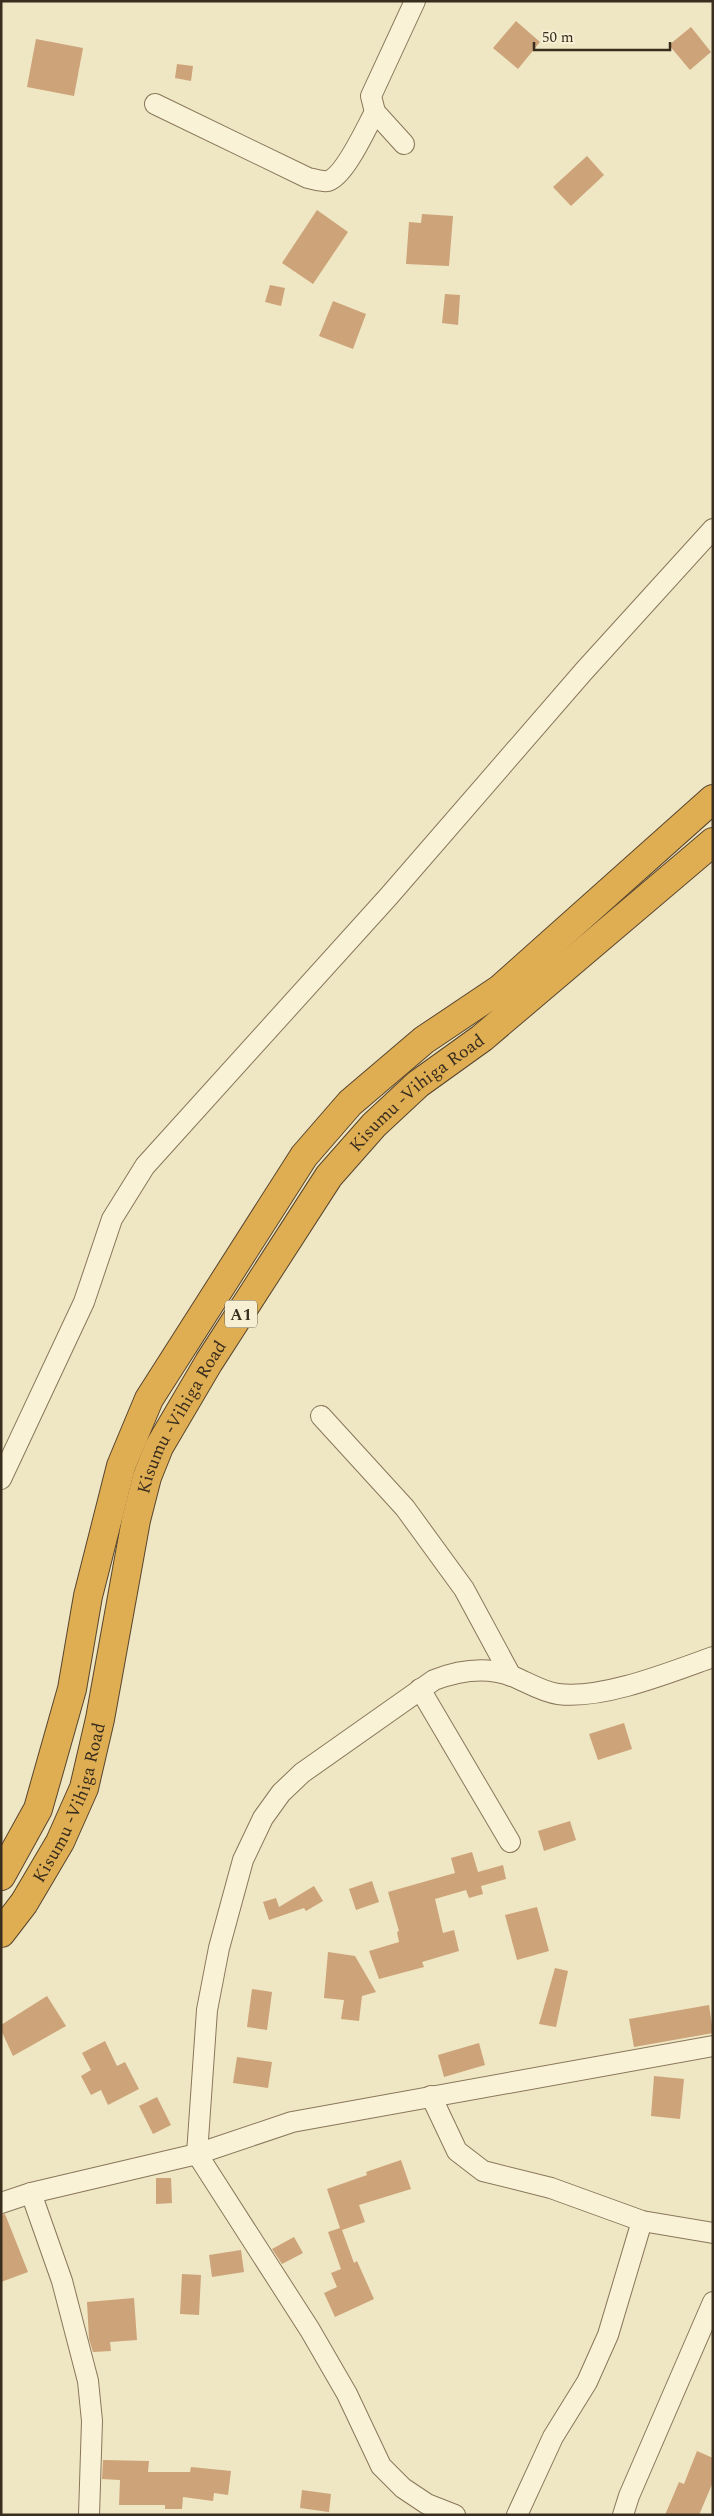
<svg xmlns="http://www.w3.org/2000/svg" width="714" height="2516" font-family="Spectral,serif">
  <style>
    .building { fill: #cda379 }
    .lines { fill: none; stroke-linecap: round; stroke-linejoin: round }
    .minor-casing { stroke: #89775a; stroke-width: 22 }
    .highway-casing { stroke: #57452e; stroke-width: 30 }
    .minor { stroke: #f9f2d7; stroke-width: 20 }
    .highway { stroke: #dfae53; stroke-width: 28 }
    .labels { text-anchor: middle; stroke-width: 5; stroke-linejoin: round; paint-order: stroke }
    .shield { fill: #f6efd3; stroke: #726754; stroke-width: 1 }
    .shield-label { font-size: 16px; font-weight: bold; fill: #392d1e }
    .street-label { font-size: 18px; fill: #392d1e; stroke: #f6efd3 }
  </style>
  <rect width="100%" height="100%" fill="#efe6c3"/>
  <g class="building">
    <path d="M516 21 540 42 518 69 493 48Z"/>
    <path d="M691 27 711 52 690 70 669 45Z"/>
    <path d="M36 39 83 48 74 96 27 87Z"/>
    <path d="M177 64 193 66 191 81 175 78Z"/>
    <path d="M587 156 604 175 571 206 553 187Z"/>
    <path d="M317 210 348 232 313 284 282 263Z"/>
    <path d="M422 214 453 216 449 266 406 264 409 222 421 223Z"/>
    <path d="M270 285 285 288 281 306 265 302Z"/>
    <path d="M445 294 460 295 458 325 442 323Z"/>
    <path d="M333 301 366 314 353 349 319 336Z"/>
    <path d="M624 1723 632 1749 598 1760 589 1734Z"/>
    <path d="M570 1821 576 1840 544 1851 538 1831Z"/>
    <path d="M472 1852 478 1872 503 1865 506 1879 481 1886 483 1894 469 1898 466 1890 435 1899 443 1933 454 1930 459 1951 422 1962 424 1967 379 1979 369 1951 399 1942 397 1932 399 1931 388 1892 455 1873 451 1858Z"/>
    <path d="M372 1881 379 1902 356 1910 349 1889Z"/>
    <path d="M314 1886 323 1901 306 1911 304 1908 269 1920 263 1902 276 1898 279 1907Z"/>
    <path d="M537 1907 549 1951 517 1960 505 1915Z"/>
    <path d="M328 1952 355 1956 376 1992 362 1996 359 2021 341 2019 344 2000 324 1998Z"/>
    <path d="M555 1968 568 1971 556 2027 539 2024Z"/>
    <path d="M252 1989 272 1992 267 2030 247 2027Z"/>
    <path d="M47 1996 66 2026 13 2056 1 2030V2025Z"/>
    <path d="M709 2005 713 2033 634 2047 629 2019Z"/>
    <path d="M105 2041 117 2066 125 2062 139 2089 108 2105 101 2090 91 2095 81 2076 91 2070 82 2053Z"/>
    <path d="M479 2043 485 2065 444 2077 438 2055Z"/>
    <path d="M237 2057 272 2062 268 2088 233 2083Z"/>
    <path d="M654 2076 684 2079 680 2119 651 2116Z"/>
    <path d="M157 2097 171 2125 153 2134 139 2106Z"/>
    <path d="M401 2160 411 2189 359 2205 365 2222 342 2230 354 2263 357 2261 374 2299 335 2317 324 2293 337 2287 331 2273 341 2269 328 2232 340 2228 327 2189 367 2175 366 2172Z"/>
    <path d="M156 2178H171L172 2203 156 2204Z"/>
    <path d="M5 2214 28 2272 1 2282V2215Z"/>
    <path d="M294 2237 303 2253 282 2264 272 2249Z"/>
    <path d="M241 2250 244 2272 212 2277 209 2255Z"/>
    <path d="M182 2274 201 2275 199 2315 180 2314Z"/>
    <path d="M134 2298 137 2340 110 2342 111 2351 93 2352 89 2339 87 2302Z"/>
    <path d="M697 2451 713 2458V2482L699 2515H665L679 2482 684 2484Z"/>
    <path d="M103 2460 149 2461 148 2472H190L191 2467 231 2471 228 2495 214 2493 213 2501 183 2497 182 2509H165V2505H119L120 2480 102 2479Z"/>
    <path d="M302 2490 331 2494 329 2512 300 2508Z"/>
  </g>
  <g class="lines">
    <defs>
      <g id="minor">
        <path d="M155 104 308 178C314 179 322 182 328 181 345 176 366 128 375 112"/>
        <path d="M404 144 375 112 371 96 415 1"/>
        <path d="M321 1416 405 1508 464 1589 511 1676"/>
        <path d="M1 1479 84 1302 112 1219 145 1166 389 896 584 671 713 529"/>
        <path d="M420 1689 510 1842"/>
        <path d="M431 2096 457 2151 483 2171 551 2188 642 2221 713 2233"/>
        <path d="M31 2193 62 2281 88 2381 92 2421 89 2515"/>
        <path d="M1 2203 31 2193 197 2154 292 2122 713 2046"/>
        <path d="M455 2515 427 2504 403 2488 381 2466 347 2394 310 2330 197 2154 207 2010 219 1948 243 1860 263 1818 281 1793 302 1773 434 1680C460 1670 486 1666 512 1676 527 1682 542 1692 558 1694 602 1700 671 1672 713 1657"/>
        <path d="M517 2515 553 2437 587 2382 608 2335 642 2221"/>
        <path d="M623 2515 629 2496 713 2302"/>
      </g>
      <g id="highway">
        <path d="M1 1876 38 1809 72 1689 88 1596 121 1466 149 1399 304 1156 350 1103 424 1040 500 989 713 799"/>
        <path id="s1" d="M1 1933 24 1903 60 1842 84 1788 100 1719 136 1520 147 1477 159 1447 209 1362 329 1176 374 1125 418 1084 482 1038 713 842"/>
      </g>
    </defs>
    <use href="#minor" class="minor-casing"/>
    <use href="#highway" class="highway-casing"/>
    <use href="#minor" class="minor"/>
    <use href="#highway" class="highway"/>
  </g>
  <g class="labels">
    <rect class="shield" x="225" y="1300.5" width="32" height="27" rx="4"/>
    <g class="shield-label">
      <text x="241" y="1320">A1</text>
    </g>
    <g class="street-label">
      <text dy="6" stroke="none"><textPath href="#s1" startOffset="959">Kisumu -Vihiga Road</textPath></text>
      <text dy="6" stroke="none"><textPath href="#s1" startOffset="554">Kisumu -Vihiga Road</textPath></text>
      <text dy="6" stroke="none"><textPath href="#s1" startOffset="149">Kisumu -Vihiga Road</textPath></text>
    </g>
  </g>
  <rect width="714" height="2516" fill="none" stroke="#392d1e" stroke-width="5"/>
  <path d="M534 42v8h136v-8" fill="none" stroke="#392d1e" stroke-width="2.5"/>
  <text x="542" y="42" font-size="15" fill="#392d1e" stroke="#f6efd3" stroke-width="4" paint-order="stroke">50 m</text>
</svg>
